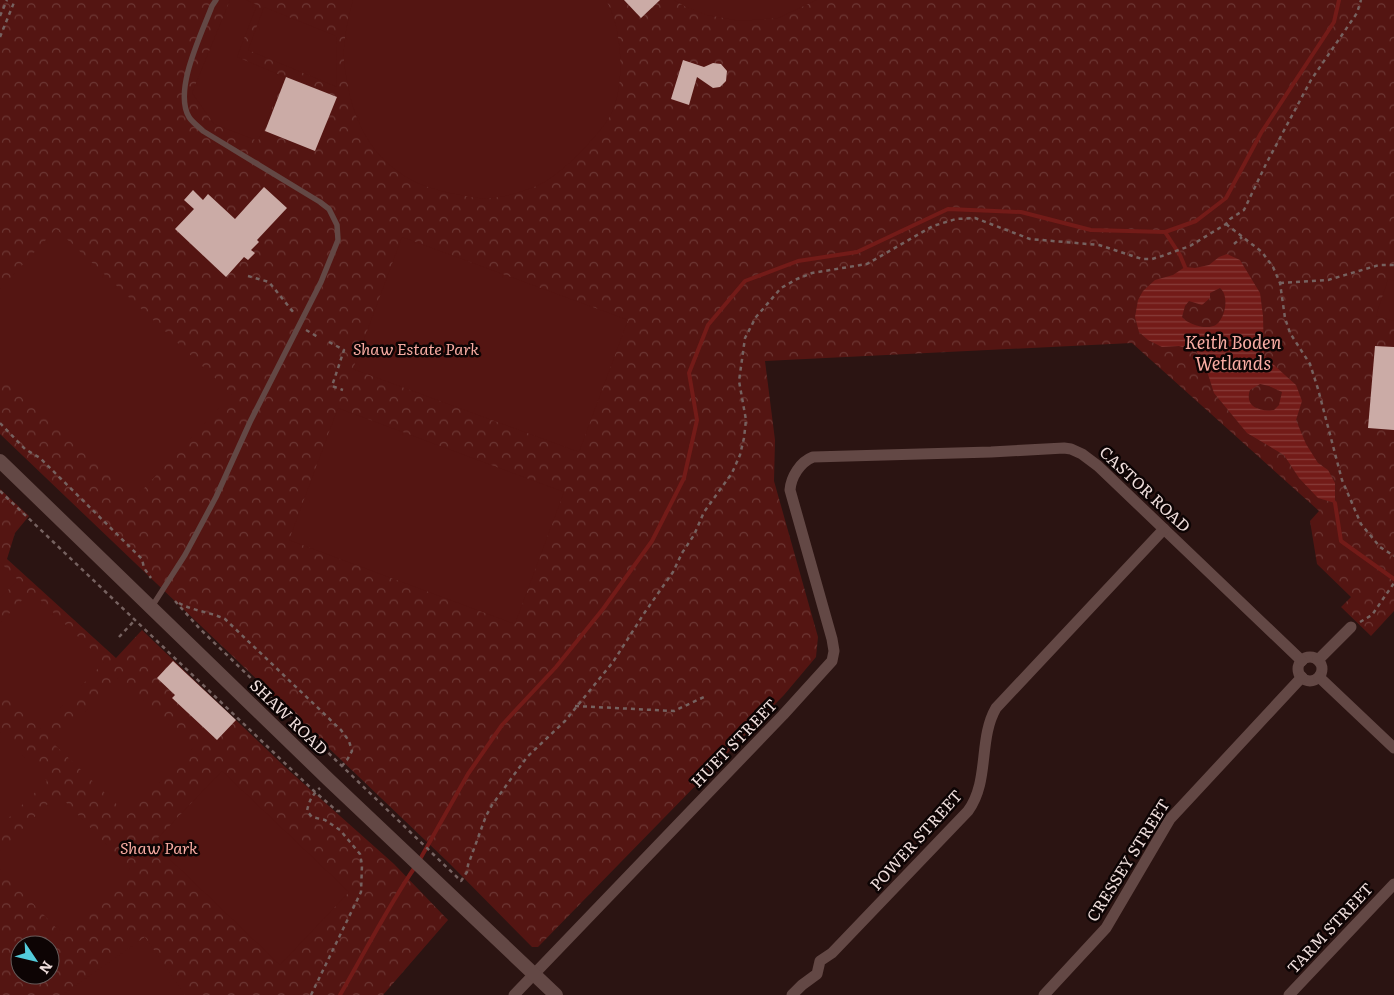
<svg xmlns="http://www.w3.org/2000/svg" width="1394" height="995" font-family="Literata,serif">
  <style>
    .park { fill: url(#park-crowns); fill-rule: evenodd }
    .pitch { fill: #541512 }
    .water { fill: url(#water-rules); fill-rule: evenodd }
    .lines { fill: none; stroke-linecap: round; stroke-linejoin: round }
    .stream { stroke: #731b18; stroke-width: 4 }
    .building { fill: #cbaba6 }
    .path { stroke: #766260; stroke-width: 2.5; stroke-dasharray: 4 4; stroke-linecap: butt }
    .service { stroke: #634845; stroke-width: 5.5 }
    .minor { stroke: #634845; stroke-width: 11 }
    .tertiary { stroke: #634845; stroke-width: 14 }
    .labels { text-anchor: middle; stroke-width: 5; stroke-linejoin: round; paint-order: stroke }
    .park-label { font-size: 16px; font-style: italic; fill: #f6aaa1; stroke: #0d0404 }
    .street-label { font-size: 16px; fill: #efdedc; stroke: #0d0404 }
    .water-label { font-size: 18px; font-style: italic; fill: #faada4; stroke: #0d0404 }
  </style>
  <defs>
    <pattern id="park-crowns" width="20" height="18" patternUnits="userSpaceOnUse" patternTransform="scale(1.25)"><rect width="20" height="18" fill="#541512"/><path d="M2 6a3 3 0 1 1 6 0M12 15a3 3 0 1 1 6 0" fill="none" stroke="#6d3734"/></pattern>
    <pattern id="water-rules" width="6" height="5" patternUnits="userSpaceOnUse" patternTransform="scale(1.25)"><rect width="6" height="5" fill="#731b18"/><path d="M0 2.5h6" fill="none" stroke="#873c39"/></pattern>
  </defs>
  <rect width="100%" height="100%" fill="#2b1412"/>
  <g class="park">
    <path d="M0 0H1394V611L1371 636 1341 607 1351 597 1317 564 1310 521 1319 511 1132 343 765 361 775 440 774 481 818 637 816 657 784 695 538 947H532L449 863 0 434Z"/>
    <path d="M0 489 29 516 15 533 7 559 116 658 142 630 285 767 394 864 448 920 383 995H0ZM20 945H50V975H20Z"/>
  </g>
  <g class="pitch">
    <path d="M230 0H246L257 5 237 57 285 77 258 141 214 124 192 93Z"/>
    <path d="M353 0H606C615 16 619 36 620 54 621 73 620 92 613 110 604 131 565 170 546 181 533 189 507 197 492 198 479 200 463 195 450 193 392 182 358 143 348 86 347 77 344 68 344 60 343 39 348 20 353 0Z"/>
    <path d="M674 0H817L778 18 740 21 707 15 686 7Z"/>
    <path d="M264 7 336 36 337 87 248 50Z"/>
    <path d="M56 229 232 394 136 497 0 369V289Z"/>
    <path d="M402 237 628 320 579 452 353 369Z"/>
    <path d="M1388 279 1394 281V321L1376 316Z"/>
    <path d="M338 408 564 492 515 624 289 540Z"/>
    <path d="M0 562 18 580 0 598Z"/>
    <path d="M31 591 104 662 40 729 0 691V623Z"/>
    <path d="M119 677 193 748 128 815 54 744Z"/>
    <path d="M0 732 47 781 0 826Z"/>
    <path d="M222 771 349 892 280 965 153 843Z"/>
    <path d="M58 794 130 869 63 935 0 869V851Z"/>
    <path d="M145 937 185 995H62Z"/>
  </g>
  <path class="water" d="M1227 254 1240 260 1260 293 1263 316 1264 356 1296 385 1302 401 1296 420 1306 444 1318 463 1328 470 1335 483V503L1318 498 1299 478 1284 455 1247 433 1214 393 1206 368 1196 351 1179 346 1162 347 1148 340 1139 332 1135 317 1138 300 1143 291 1155 280 1173 275 1185 267 1195 268 1209 265 1219 257ZM1220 288C1229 295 1226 316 1217 324 1209 331 1188 325 1182 317L1185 306 1189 301 1202 305 1210 298V293ZM1260 384 1269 386 1282 392 1279 405 1274 410C1260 412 1244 407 1250 390Z"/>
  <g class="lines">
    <g class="stream">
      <path d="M1165 232 1180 255 1185 267"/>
      <path d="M1335 503 1341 541 1394 579"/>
      <path d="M419 861 468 774 502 725 556 667 603 609 652 541 684 478 697 420 689 373 708 325 745 281 798 261 857 252 948 209 1021 212 1091 230 1165 232 1196 221 1226 198 1261 133 1334 22 1339 0"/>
      <path d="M340 995C365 952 387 908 415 867"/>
    </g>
  </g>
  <g class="building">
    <path d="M624 0H660L641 18Z"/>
    <path d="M683 60 704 67 713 63 721 64 727 71 726 81 720 87 713 88 697 77 689 105 671 99Z"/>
    <path d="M286 77 337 97 315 151 265 131Z"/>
    <path d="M264 187 287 208 257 240 259 242 251 250 255 253 248 260 244 257 226 277 175 229 194 209 184 200 193 190 203 200 208 194 235 219Z"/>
    <path d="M1375 346 1394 347V430L1368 428Z"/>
    <path d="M173 661 236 720 217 740 172 698 175 695 157 678Z"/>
  </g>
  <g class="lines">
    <g class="path">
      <path d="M0 16 7 0"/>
      <path d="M0 37 15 0"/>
      <path d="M1226 224 1262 252 1273 267 1280 283 1285 318 1290 333 1310 364 1318 389 1342 480 1361 524 1380 547 1394 556"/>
      <path d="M1234 244 1242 237"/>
      <path d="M248 276 269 282 294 313 293 315"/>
      <path d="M1280 283 1328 280 1379 265H1394"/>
      <path d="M306 330 318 337"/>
      <path d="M329 342 344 350 332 386 343 390"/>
      <path d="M0 423 25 449 40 458 142 559 144 568 151 578"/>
      <path d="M0 491 315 792 337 811H343"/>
      <path d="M175 601 200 629 461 881 467 872 468 865 486 816 492 805 527 757 565 721 613 662 645 612 673 572 682 553 694 535 704 512 732 473 740 455 744 438 746 420 739 381 745 338 756 317 781 288 797 279 812 273 867 264 933 226 956 219 975 218 1030 239 1099 245 1142 259H1152L1162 256 1190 246 1226 224 1230 219 1244 210 1266 164 1311 80 1357 13 1361 0"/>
      <path d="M179 603C193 611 210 612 225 619L341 730 349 741 352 751 347 760 342 766"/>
      <path d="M1360 622 1372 615 1394 583"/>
      <path d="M119 637 135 620"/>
      <path d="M575 706 674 711 706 696"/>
      <path d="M311 995 361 892 362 865 360 854 340 830 325 820 312 817 307 811C309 801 312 795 320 788"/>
    </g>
    <path class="service" d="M151 608 185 555 216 497 250 422 321 282 338 240 337 225 329 209 320 202 203 131C199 127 192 122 189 117 173 90 202 33 212 6L216 0"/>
    <g class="minor">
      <circle cx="1310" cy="669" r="12"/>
      <path d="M1318 660 1351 627"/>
      <path d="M1319 677 1394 748"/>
      <path d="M514 995 783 715 832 661 834 651 832 639 790 490C791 477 800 462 813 457L991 452 1064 448 1071 449 1082 454 1098 466 1302 661"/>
      <path d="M792 995 802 985 817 974 820 961 832 953 968 811C990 781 978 739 996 708L1164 529"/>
      <path d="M1044 995 1106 928 1170 819 1302 677"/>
      <path d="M1289 995 1394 884"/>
    </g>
    <path class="tertiary" d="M0 461 329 780 556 995"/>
  </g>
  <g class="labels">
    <g class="park-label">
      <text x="416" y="355">Shaw Estate Park</text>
      <text x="159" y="854">Shaw Park</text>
    </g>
    <g class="street-label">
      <text transform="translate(1145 489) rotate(43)" y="6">CASTOR ROAD</text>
      <text transform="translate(289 717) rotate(44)" y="6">SHAW ROAD</text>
      <text transform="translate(734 743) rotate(-46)" y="6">HUET STREET</text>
      <text transform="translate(916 840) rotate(-48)" y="6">POWER STREET</text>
      <text transform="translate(1128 860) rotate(-58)" y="6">CRESSEY STREET</text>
      <text transform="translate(1330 928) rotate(-47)" y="6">TARM STREET</text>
    </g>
    <g class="water-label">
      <text x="1233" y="349">Keith Boden<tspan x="1233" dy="21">Wetlands</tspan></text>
    </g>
  </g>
  <g transform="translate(35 960) rotate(125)"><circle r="24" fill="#0d0404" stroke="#675b5a"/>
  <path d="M0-4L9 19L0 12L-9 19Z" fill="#53cbda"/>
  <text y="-8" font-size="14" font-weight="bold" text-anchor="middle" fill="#efdedc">N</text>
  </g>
</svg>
